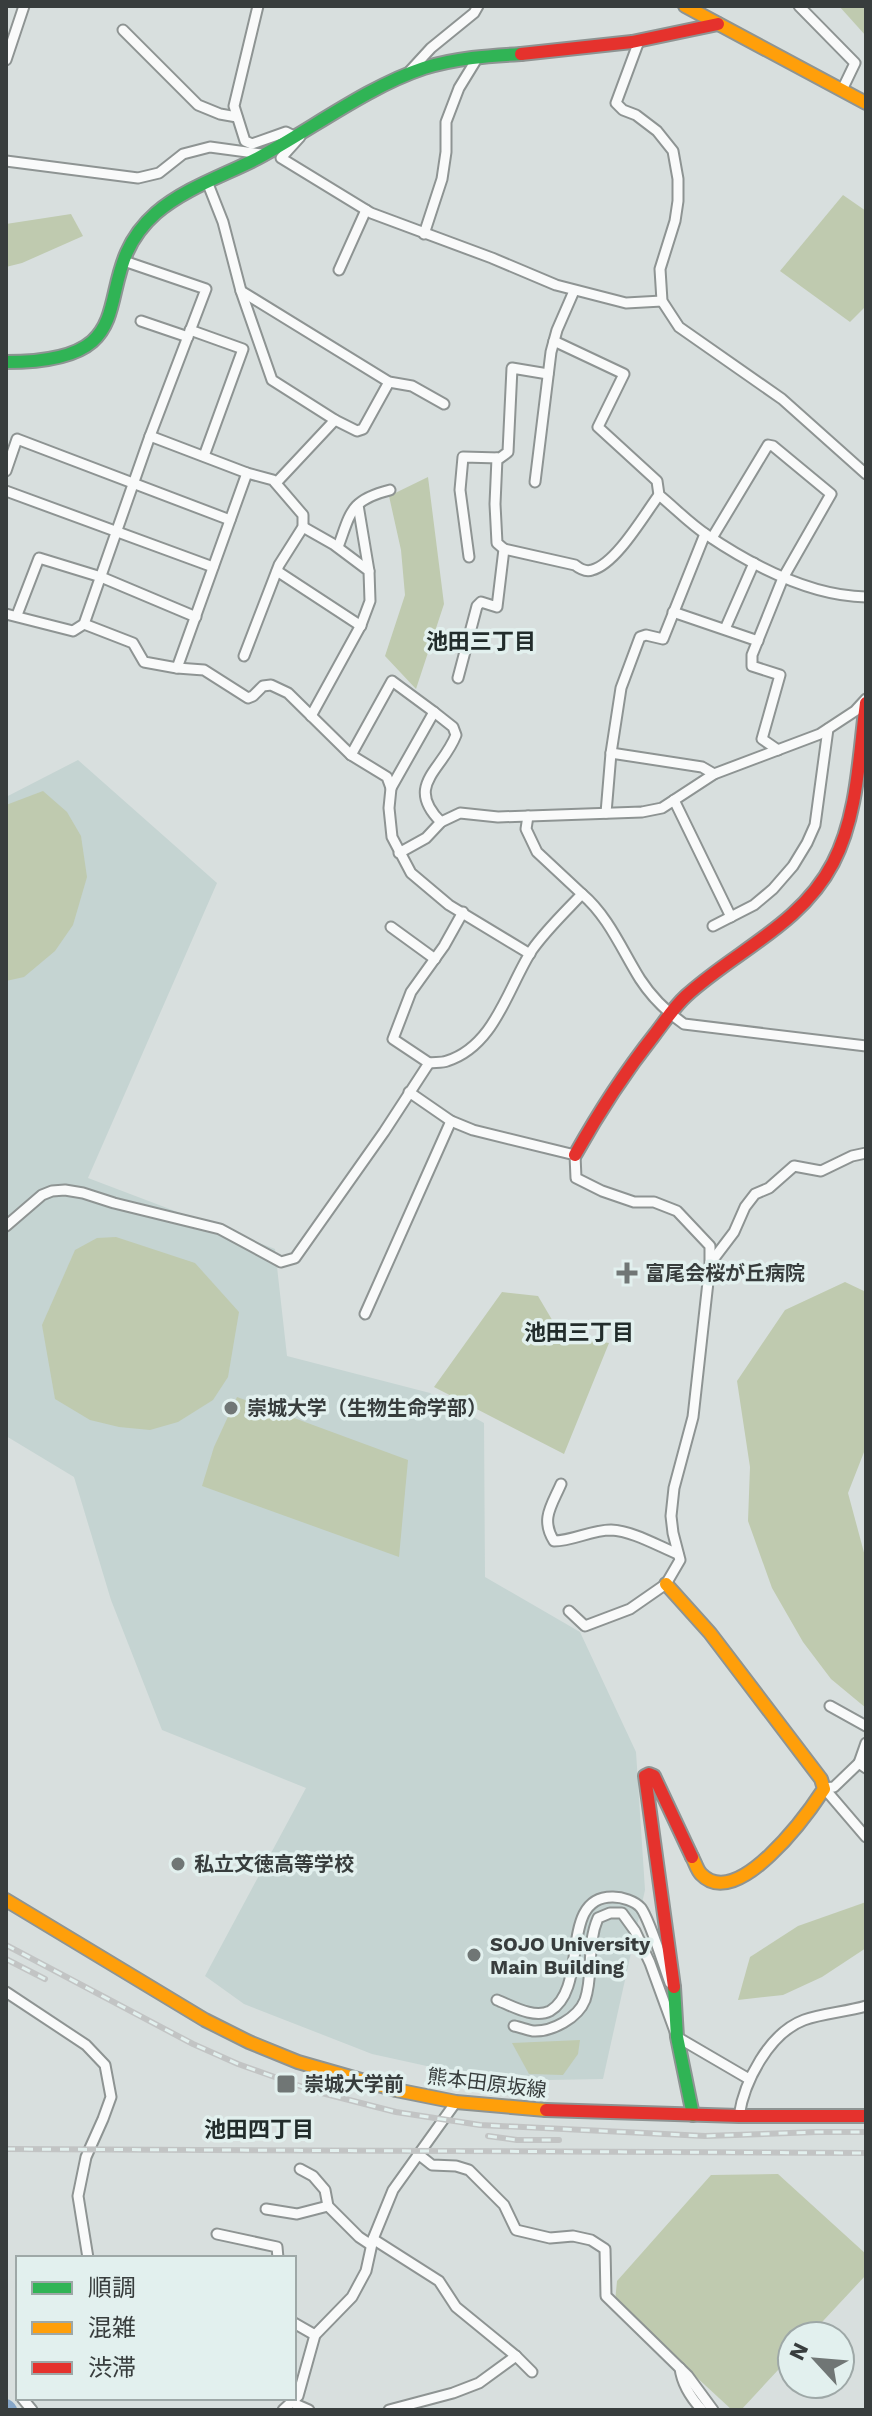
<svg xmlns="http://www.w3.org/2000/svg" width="872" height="2416" font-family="'Work Sans','Noto Sans JP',sans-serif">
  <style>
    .built { fill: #c5d4d2 }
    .green { fill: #bfcaaf }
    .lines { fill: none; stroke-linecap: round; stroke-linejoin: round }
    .river { stroke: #87a7c8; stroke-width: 18 }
    .street-casing { stroke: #8e9493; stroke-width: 13 }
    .fast-casing { stroke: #8e9493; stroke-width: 16 }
    .slow-casing { stroke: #8e9493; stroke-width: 16 }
    .jam-casing { stroke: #8e9493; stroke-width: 16 }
    .street { stroke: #f9fafa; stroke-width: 9 }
    .fast { stroke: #30b455; stroke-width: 12 }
    .slow { stroke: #ff9f0a; stroke-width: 12 }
    .jam { stroke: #e5322d; stroke-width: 12 }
    .rail-casing { stroke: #c2c4c4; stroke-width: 6 }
    .rail { stroke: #e2f0ee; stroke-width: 3; stroke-dasharray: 9; stroke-linecap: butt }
    .poi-dot { fill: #707675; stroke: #e2f0ee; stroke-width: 3 }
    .labels { text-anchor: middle; stroke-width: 7; stroke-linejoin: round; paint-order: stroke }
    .poi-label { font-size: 20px; font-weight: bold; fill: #383d3d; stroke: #e2f0ee; text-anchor: start }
    .street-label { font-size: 20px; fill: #383d3d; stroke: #e2f0ee }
    .neighbourhood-label { font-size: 22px; font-weight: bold; fill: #222c2b; stroke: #e2f0ee }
  </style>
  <rect width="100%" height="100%" fill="#d8dfde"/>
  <path class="built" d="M78 760 217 883 88 1178 275 1249 287 1356 430 1393 484 1423 485 1577 580 1632 636 1752 645 1890 603 2079 495 2081 372 2054 244 2004 205 1976 306 1788 162 1730 111 1600 74 1477 6 1436V797Z"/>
  <g class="green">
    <path d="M839 6H866V36Z"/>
    <path d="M843 195 866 211V306L850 322 780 271Z"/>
    <path d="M71 214 83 236 22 263 6 267V224Z"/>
    <path d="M428 477 444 604 416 689 385 656 405 595 401 550 389 496Z"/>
    <path d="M43 791 67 812 81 836 87 877 73 925 55 951 24 977 6 981V805Z"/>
    <path d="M116 1237 195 1263 239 1312 228 1377 213 1400 178 1422 150 1430 119 1427 90 1420 55 1399 42 1325 75 1250 97 1238Z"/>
    <path d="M845 1282 866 1292V1447L848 1493 866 1560V1708L831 1679 803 1642 772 1588 748 1521 750 1467 737 1381 785 1310Z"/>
    <path d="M502 1292 538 1296 561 1335 609 1343 564 1454 434 1387Z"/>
    <path d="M237 1397 408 1460 399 1557 202 1486 214 1447Z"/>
    <path d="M866 1902V1948L822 1977 783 1995 738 2000 750 1957 798 1926Z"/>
    <path d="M580 2040 578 2054 563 2075 529 2074 512 2043Z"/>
    <path d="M778 2174 866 2254V2275L809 2336H792V2355L741 2410H732L615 2302 617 2281 711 2175Z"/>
  </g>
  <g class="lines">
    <path class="river" d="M6 2408 8 2410"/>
    <defs>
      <g id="street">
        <path d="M258 6 234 106 245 141 252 144 286 132 296 137"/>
        <path d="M799 6 855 63 842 90"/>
        <path d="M123 30 198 105 220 114 237 117"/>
        <path d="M639 41 616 103 623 110 636 115 657 131 673 151 678 179V201L675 221 660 269 662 301 679 327 782 399 866 474"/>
        <path d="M6 60 24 6"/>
        <path d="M409 72 431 48 474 13 478 6"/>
        <path d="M300 137 281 158 371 213 492 258 556 285 626 303 662 301"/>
        <path d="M6 161 138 178 159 173 183 154 210 147 261 154"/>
        <path d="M208 184 223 222 241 291 272 380 335 420 357 431 363 429 389 382"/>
        <path d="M424 234 442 179 446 152V122L459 88 478 57"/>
        <path d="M339 270 366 210"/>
        <path d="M241 291 389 382 412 386 444 404"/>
        <path d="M141 321 188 337"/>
        <path d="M190 330 243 349 204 456"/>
        <path d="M554 341 624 374 598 427 657 481 659 495C675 508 690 524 707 535 753 566 809 596 866 597"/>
        <path d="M150 436 247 473 273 480 303 515V527L279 565 244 656"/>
        <path d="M6 471 17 439 230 520"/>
        <path d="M535 482 551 352 557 330 574 291"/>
        <path d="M276 483 335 420"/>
        <path d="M6 491 213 567"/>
        <path d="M358 505 369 571"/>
        <path d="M303 527 333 544 369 571 370 601 361 625 311 716"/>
        <path d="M712 538 768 445 773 446 831 494 783 578 752 655V666L780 675 762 739 778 750"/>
        <path d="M338 547C351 512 350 500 390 490"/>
        <path d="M504 549 575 565C580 569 586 572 592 570 616 564 644 515 659 495"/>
        <path d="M469 557 460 490 463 457 500 458 508 452 512 368 548 374"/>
        <path d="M277 571 361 626"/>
        <path d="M673 612 758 641"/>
        <path d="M6 614 73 631 84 624 150 436 206 289 124 261"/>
        <path d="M17 615 39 558 101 577 196 617"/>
        <path d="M84 624 133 643 144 662 177 668 204 670 248 698 253 696 263 686 271 685 288 693 351 755 387 777 391 788 389 808 392 837 411 873 449 905 530 954"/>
        <path d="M725 629 754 563"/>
        <path d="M177 668 247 473"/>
        <path d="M458 678 477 606 481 602 497 607 504 549 497 543 495 504 497 458"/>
        <path d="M434 712 453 727 456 735C442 771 404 785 441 822"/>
        <path d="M611 753 702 767 714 774"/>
        <path d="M351 755 392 681 434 712 391 788"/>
        <path d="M674 800 731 917"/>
        <path d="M606 813 611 753 621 688 640 637 646 635 663 639 705 534"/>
        <path d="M528 816 526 829 537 852 582 894"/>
        <path d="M399 853 426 838 441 822 460 813 498 817 642 812 662 808 714 774 820 734 855 711 866 699"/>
        <path d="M713 926 754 905 773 889 793 866 807 843 815 825 828 729"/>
        <path d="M391 927 435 959"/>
        <path d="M429 1063C434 1062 442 1063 447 1061 495 1046 508 987 532 950 546 930 565 912 582 894 608 916 622 950 640 979 651 996 667 1012 684 1024L866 1046"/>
        <path d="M409 1092 451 1121 473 1130 575 1155 576 1178 602 1191 634 1202H654L677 1211 710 1246V1264L693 1417 674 1488 671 1516 673 1533 680 1560 666 1584 630 1609 585 1626 569 1611"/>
        <path d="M6 1226 42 1195 52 1191 65 1190 83 1193 114 1203 220 1229 281 1262 295 1258 384 1132 429 1063 393 1039 411 992 444 946 463 912"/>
        <path d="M712 1261 734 1232 745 1207 755 1194 769 1188 794 1166 821 1171 852 1156 866 1153"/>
        <path d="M365 1314 451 1121"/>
        <path d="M561 1484C552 1505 540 1519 554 1541 573 1541 591 1530 611 1530 633 1531 658 1546 678 1554"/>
        <path d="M830 1706 866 1726"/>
        <path d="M859 1763 866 1743"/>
        <path d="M866 1768 859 1763 834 1787 824 1788 866 1837"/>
        <path d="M6 1992 86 2045 105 2065 111 2097 103 2119 86 2157 78 2196 88 2258"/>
        <path d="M497 2000C512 2006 534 2019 550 2011 590 1987 558 1896 613 1897 622 1897 635 1901 641 1908 650 1920 664 1967 670 1983"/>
        <path d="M514 2026C520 2027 527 2030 533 2031 552 2032 578 2018 585 2000 594 1974 586 1946 598 1918L610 1913H622L635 1931 650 1963 677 2037 749 2079"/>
        <path d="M739 2116C744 2082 769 2033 804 2020 824 2013 846 2012 866 2006"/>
        <path d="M418 2154 432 2165 456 2166 469 2170 504 2205 516 2230 550 2238 573 2236 591 2240 605 2249 606 2296 688 2376 713 2410"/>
        <path d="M300 2169 313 2176 325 2190 328 2206 359 2237 371 2245"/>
        <path d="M266 2209 297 2214 328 2206"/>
        <path d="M217 2234 277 2247 278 2258"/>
        <path d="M373 2239 439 2281 456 2307 516 2356 532 2372"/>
        <path d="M294 2323 315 2335"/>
        <path d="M680 2368C682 2385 691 2398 702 2410"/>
        <path d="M22 2398 32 2410"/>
        <path d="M293 2403 309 2410"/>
        <path d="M283 2410 298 2396 315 2335 352 2297 366 2271 373 2239 393 2190 456 2102"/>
        <path d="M389 2410 453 2393 479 2383 516 2356"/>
      </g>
      <g id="fast">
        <path d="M6 362C158 362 81 279 156 213 185 188 225 175 258 158 312 129 367 87 424 68 456 58 488 56 521 54"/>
        <path d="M674 1987 677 2037 693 2115"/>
      </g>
      <g id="slow">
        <path d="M685 6 866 103"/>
        <path d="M666 1584 710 1633 821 1779 824 1789C807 1815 737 1912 701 1874 697 1870 695 1862 692 1857"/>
        <path d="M6 1900 205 2020 249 2042 298 2062 396 2090 456 2102 546 2110"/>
      </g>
      <g id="jam">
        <path d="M521 54 632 42 718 24"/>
        <path d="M575 1155C599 1112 625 1072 655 1034 665 1021 674 1007 686 996 735 951 801 925 833 863 858 815 859 755 866 703"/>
        <path d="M674 1987 645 1776 649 1774 654 1776 692 1857"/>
        <path d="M546 2110 739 2116H866"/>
      </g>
    </defs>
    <use href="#street" class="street-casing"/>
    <use href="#fast" class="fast-casing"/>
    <use href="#slow" class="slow-casing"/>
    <use href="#jam" class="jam-casing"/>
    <use href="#street" class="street"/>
    <use href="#fast" class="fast"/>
    <use href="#slow" class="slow"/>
    <use href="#jam" class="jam"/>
    <defs>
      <g id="rail">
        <path d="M6 1945 193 2044 238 2064 314 2091 396 2112 480 2125 705 2136 817 2132H866"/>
        <path d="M6 1959 45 1979"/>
        <path d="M488 2136 517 2140H559"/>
        <path d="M6 2149 866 2153"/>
      </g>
    </defs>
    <use href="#rail" class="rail-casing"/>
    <use href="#rail" class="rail"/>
  </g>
  <g class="poi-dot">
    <path d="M623 1261h8v8h8v8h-8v8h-8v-8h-8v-8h8z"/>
    <circle cx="231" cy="1408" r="8"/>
    <circle cx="178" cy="1864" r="8"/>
    <circle cx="474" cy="1955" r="8"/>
    <rect x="276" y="2074" width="20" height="20" rx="4"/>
  </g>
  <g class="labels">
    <g class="poi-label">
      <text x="645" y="1280">富尾会桜が丘病院</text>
      <text x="247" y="1415">崇城大学（生物生命学部）</text>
      <text x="194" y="1871">私立文徳高等学校</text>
      <text x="490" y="1951">SOJO University<tspan x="490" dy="23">Main Building</tspan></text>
      <text x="304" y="2091">崇城大学前</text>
    </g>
    <g class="street-label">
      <text transform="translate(487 2083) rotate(7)" y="7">熊本田原坂線</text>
    </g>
    <g class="neighbourhood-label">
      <text x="481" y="649">池田三丁目</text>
      <text x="579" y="1340">池田三丁目</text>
      <text x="259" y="2137">池田四丁目</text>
    </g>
  </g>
  <rect width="872" height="2416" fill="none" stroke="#383d3d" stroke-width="16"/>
  <rect x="16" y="2256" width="280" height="144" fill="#e2f0ee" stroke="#9ea8a7" stroke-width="2"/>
  <rect x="32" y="2282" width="40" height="12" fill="#30b455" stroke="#9ea8a7" stroke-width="2"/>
  <text x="88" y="2296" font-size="24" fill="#383d3d">順調</text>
  <rect x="32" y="2322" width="40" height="12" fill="#ff9f0a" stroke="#9ea8a7" stroke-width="2"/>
  <text x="88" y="2336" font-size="24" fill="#383d3d">混雑</text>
  <rect x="32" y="2362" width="40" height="12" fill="#e5322d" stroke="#9ea8a7" stroke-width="2"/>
  <text x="88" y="2376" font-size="24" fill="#383d3d">渋滞</text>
  <g transform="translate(816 2360) rotate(296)"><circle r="38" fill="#e2f0ee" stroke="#9ea8a7" stroke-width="2"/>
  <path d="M0-6L14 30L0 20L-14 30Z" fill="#707675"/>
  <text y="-12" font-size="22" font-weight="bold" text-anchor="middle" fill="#383d3d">N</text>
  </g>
</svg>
